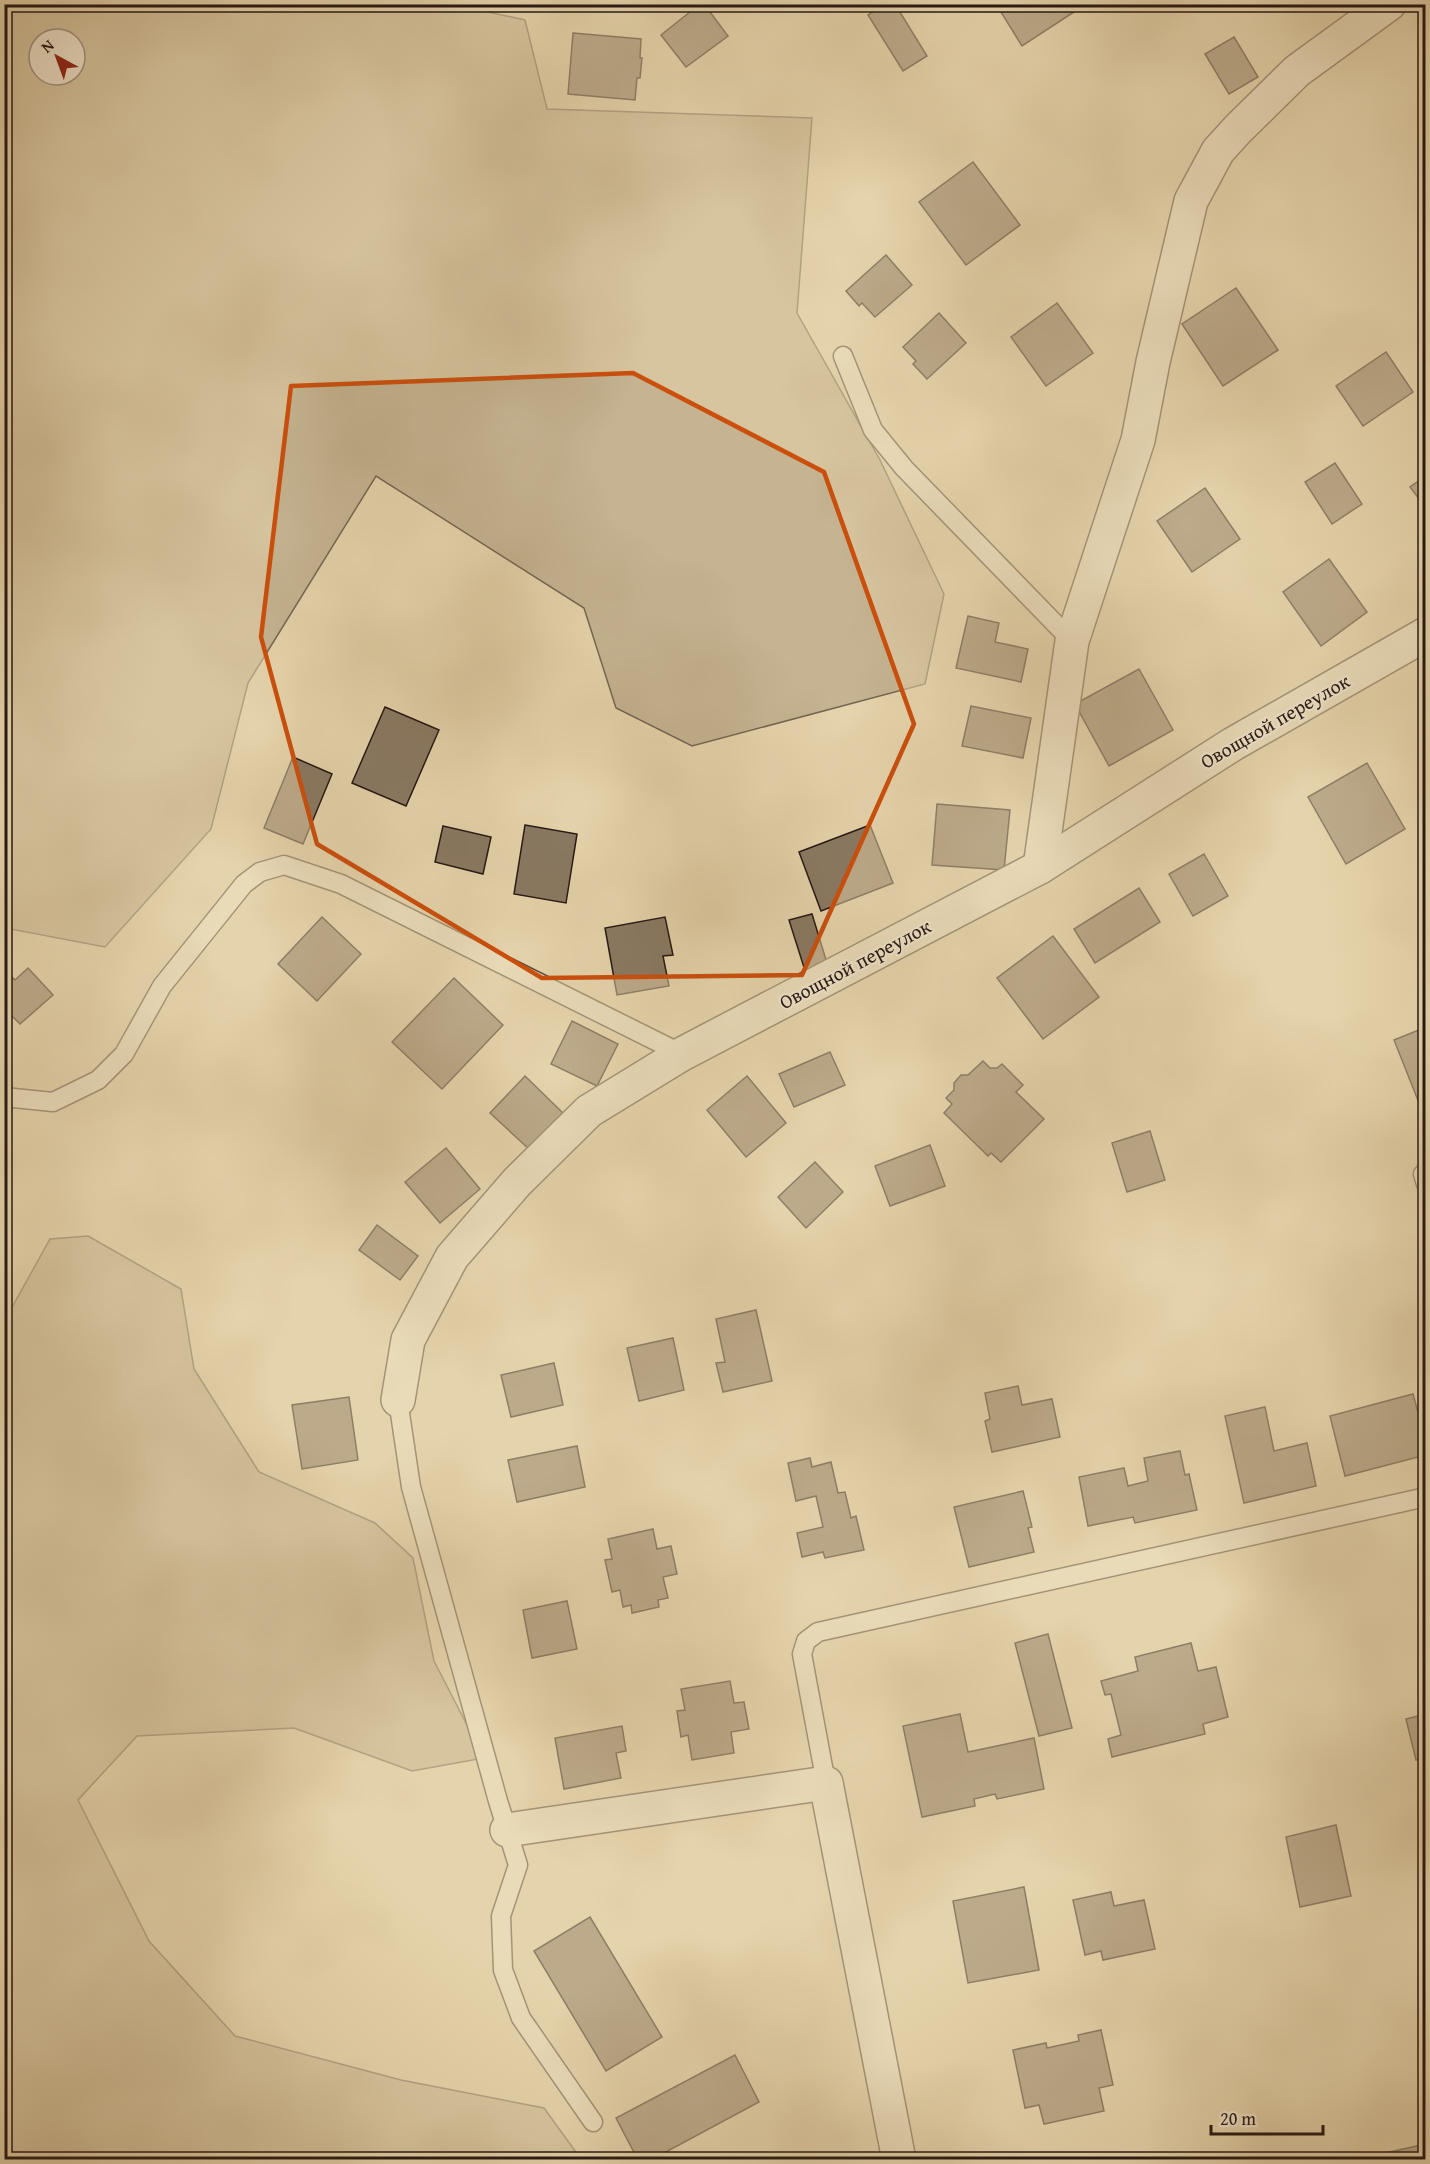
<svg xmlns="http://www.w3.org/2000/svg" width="1430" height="2164" font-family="'Gentium Book Plus',serif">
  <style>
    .green { fill: #c5b391; stroke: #766652; stroke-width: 1.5; fill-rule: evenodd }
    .building { fill: #897962; stroke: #261813; stroke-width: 1.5 }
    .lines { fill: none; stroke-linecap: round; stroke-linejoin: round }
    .service-casing { stroke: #564739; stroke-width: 21 }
    .minor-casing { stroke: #564739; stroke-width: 36 }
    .service { stroke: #eee2c8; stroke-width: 18 }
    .minor { stroke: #eee2c8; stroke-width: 33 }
    .marked { fill: none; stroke: #cb4f0d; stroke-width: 4.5; stroke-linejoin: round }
    .labels { text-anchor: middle; stroke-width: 4.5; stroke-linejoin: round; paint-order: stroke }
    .street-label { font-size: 20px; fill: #261813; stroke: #eee2c8 }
  </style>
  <rect width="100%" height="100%" fill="#e5d3ab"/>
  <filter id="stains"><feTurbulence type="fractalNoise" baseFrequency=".00333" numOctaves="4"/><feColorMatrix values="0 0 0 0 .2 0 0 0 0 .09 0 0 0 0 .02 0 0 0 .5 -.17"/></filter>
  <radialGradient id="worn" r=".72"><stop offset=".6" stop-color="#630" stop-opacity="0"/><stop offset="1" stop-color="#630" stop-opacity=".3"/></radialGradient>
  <g class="green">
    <path d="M5 5H455L525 20 547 109 812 118 797 313 880 460 944 594 925 684 692 746 616 708 584 608 376 476 248 683 211 829 105 947 5 928ZM39 39H75V75H39Z"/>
    <path d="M88 1236 181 1289 194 1369 259 1472 375 1523 413 1558 434 1661 484 1758 412 1771 294 1728 137 1736 78 1800 149 1941 235 2036 401 2080 544 2108 581 2159 5 2160V1320L50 1239Z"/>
  </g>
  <g class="building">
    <path d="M700 4H704L728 36 686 67 661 35Z"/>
    <path d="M885 4H895L927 56 903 71 868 15Z"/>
    <path d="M996 4H1069L1074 12 1022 46Z"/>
    <path d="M573 33 641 39 640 58H642L640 78H637L635 100 568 94Z"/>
    <path d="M1234 37 1258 77 1229 94 1205 54Z"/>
    <path d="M973 162 1020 225 966 265 919 202Z"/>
    <path d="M886 255 912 285 875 317 862 303 859 306 846 291Z"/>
    <path d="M1236 288 1278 350 1223 386 1182 324Z"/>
    <path d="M1057 303 1093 353 1046 386 1011 337Z"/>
    <path d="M939 313 966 343 927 379 913 364 916 361 903 347Z"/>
    <path d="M1386 352 1413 392 1363 426 1336 386Z"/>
    <path d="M1335 463 1362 504 1332 524 1305 482Z"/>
    <path d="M1426 476V508L1410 487Z"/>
    <path d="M1205 488 1240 539 1192 572 1157 521Z"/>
    <path d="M1329 559 1367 612 1321 646 1283 592Z"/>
    <path d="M968 616 999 623 995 642 1028 649 1021 682 956 668Z"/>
    <path d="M1139 669 1173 730 1109 766 1075 704Z"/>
    <path d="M971 706 1031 718 1023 758 962 746Z"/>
    <path d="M385 707 439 730 406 806 352 783Z"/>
    <path d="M293 757 332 774 303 844 264 828Z"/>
    <path d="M1367 763 1405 829 1346 864 1308 797Z"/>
    <path d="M937 804 1010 810 1004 870 932 865Z"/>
    <path d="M525 825 577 834 566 903 514 894Z"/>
    <path d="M870 825 893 883 821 911 799 852Z"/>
    <path d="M443 826 491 837 483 874 435 862Z"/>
    <path d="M1204 854 1228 896 1193 916 1169 874Z"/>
    <path d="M1139 888 1160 922 1095 963 1074 929Z"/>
    <path d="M812 914 830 973 808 980 789 920Z"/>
    <path d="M322 917 361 954 317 1001 278 964Z"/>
    <path d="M665 917 673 955 663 956 669 986 617 995 605 928Z"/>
    <path d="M1053 936 1099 997 1043 1039 997 978Z"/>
    <path d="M28 968 53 995 20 1024 4 1008V969L15 980Z"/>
    <path d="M454 978 503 1025 442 1089 392 1042Z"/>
    <path d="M572 1021 618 1044 597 1086 551 1064Z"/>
    <path d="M1426 1027V1118H1425L1394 1040Z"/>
    <path d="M830 1052 845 1085 794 1107 779 1074Z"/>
    <path d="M983 1061 990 1068H997L1002 1064 1023 1085 1016 1092 1044 1119 1001 1162 991 1153 988 1156 944 1113 952 1104 946 1098 954 1090V1083L961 1075H968Z"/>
    <path d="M525 1076 565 1115 531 1151 490 1113Z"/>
    <path d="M747 1076 786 1123 746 1157 707 1110Z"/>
    <path d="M1150 1131 1165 1180 1127 1192 1112 1143Z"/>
    <path d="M930 1145 945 1186 890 1206 875 1166Z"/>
    <path d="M446 1148 480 1189 440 1223 405 1182Z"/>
    <path d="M815 1162 843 1192 806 1228 778 1197Z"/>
    <path d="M377 1225 418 1256 400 1280 359 1250Z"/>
    <path d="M756 1310 772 1381 723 1392 716 1363 725 1362 716 1319Z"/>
    <path d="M673 1338 684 1390 639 1401 627 1348Z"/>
    <path d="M554 1363 563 1405 511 1417 501 1375Z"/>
    <path d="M1018 1386 1022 1405 1052 1399 1060 1437 992 1452 985 1421 990 1419 985 1393Z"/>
    <path d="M1413 1394 1426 1442V1455L1345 1476 1330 1416Z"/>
    <path d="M349 1397 358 1460 302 1469 292 1405Z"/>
    <path d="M1265 1407 1274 1451 1307 1443 1316 1486 1244 1503 1225 1416Z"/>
    <path d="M577 1446 585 1487 517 1502 508 1460Z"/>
    <path d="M1180 1451 1185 1475 1189 1474 1197 1510 1135 1523 1133 1517 1088 1526 1079 1477 1124 1468 1128 1486 1148 1481 1144 1458Z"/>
    <path d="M810 1458 812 1467 831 1462 838 1493 845 1492 851 1518 856 1516 864 1550 825 1558 823 1552 802 1557 797 1533 823 1527 816 1496 796 1501 788 1463Z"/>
    <path d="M1023 1491 1032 1527 1028 1528 1034 1552 969 1567 954 1507Z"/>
    <path d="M653 1529 657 1549 671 1546 677 1574 663 1577 668 1598 658 1600 659 1607 632 1613 631 1605 623 1607 620 1590 612 1592 605 1560 612 1559 608 1539Z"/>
    <path d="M567 1601 577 1649 532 1658 523 1610Z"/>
    <path d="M1048 1634 1072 1728 1039 1736 1015 1643Z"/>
    <path d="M1191 1643 1198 1671 1216 1667 1228 1717 1203 1724 1205 1734 1112 1757 1108 1739 1121 1735 1111 1694 1105 1695 1101 1681 1138 1671 1135 1657Z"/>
    <path d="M730 1681 734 1703 744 1702 749 1729 731 1732 734 1753 692 1760 688 1735 681 1737 677 1711 685 1710 681 1689Z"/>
    <path d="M960 1714 968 1752 1034 1738 1044 1789 997 1799 995 1794 974 1799 975 1806 922 1817 903 1726Z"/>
    <path d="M1426 1714V1758L1416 1760 1406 1719Z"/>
    <path d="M622 1726 626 1751 616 1753 621 1778 564 1789 555 1738Z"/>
    <path d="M1336 1825 1351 1896 1300 1907 1286 1837Z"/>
    <path d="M1024 1887 1039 1970 968 1983 953 1901Z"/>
    <path d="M1111 1892 1114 1906 1144 1900 1155 1949 1103 1960 1101 1951 1085 1955 1073 1900Z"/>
    <path d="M590 1917 662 2037 606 2071 534 1951Z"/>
    <path d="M1101 2030 1113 2085 1099 2088 1104 2111 1044 2124 1039 2105 1025 2108 1013 2050 1046 2043 1047 2048 1079 2041 1078 2035Z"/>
    <path d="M735 2055 759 2102 651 2160H638L616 2118Z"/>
    <path d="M1426 2144V2160H1381L1380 2154Z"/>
  </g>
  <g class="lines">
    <defs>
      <g id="service">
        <path d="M843 356 873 430 904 468 1072 641"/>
        <path d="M4 1097 53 1102 98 1080 124 1054 162 986 244 884 260 872 284 865 341 884 682 1054"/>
        <path d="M1423 1174 1426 1184"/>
        <path d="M398 1400 411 1487 498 1801 518 1865 501 1916 503 1970 521 2018 593 2122"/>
        <path d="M826 1783 802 1654 806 1641 818 1632 1426 1497"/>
      </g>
      <g id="minor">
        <path d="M1040 867 1072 641 1138 440 1153 362 1191 201 1218 151 1238 129 1297 71 1389 4"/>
        <path d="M398 1400 408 1340 452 1257 517 1182 589 1111 682 1054 1040 867 1233 744 1426 634"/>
        <path d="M507 1830 826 1783 899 2160"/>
      </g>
    </defs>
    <use href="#service" class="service-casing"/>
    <use href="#minor" class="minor-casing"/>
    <use href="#service" class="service"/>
    <use href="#minor" class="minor"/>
  </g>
  <path d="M0 0H1430V2164H0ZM633 373 824 472 914 724 802 975 542 978 317 844 261 637 291 386Z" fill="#e5d3ab" fill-opacity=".55" fill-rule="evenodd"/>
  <path class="marked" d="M633 373 824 472 914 724 802 975 542 978 317 844 261 637 291 386Z"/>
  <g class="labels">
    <g class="street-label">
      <text transform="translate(1275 721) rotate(-30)" y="7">Овощной переулок</text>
      <text transform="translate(855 964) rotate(-28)" y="7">Овощной переулок</text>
    </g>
  </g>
  <rect width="1430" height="2164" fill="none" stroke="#e5d3ab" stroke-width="24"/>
  <rect x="6" y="6" width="1418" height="2152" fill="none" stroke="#261813" stroke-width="3"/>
  <rect x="12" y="12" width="1406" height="2140" fill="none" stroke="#261813" stroke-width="1.5"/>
  <g transform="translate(57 57) rotate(319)"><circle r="28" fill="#eee2c8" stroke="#9e9180" stroke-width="1.5"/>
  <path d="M0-4.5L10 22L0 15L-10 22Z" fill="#8f2418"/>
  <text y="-9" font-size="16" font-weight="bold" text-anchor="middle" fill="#261813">N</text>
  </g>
  <path d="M1211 2125v9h112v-9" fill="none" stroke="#261813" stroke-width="3"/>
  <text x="1220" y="2125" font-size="18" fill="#261813" stroke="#eee2c8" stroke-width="4.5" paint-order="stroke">20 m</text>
  <rect width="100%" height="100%" filter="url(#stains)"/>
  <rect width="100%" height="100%" fill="url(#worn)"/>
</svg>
